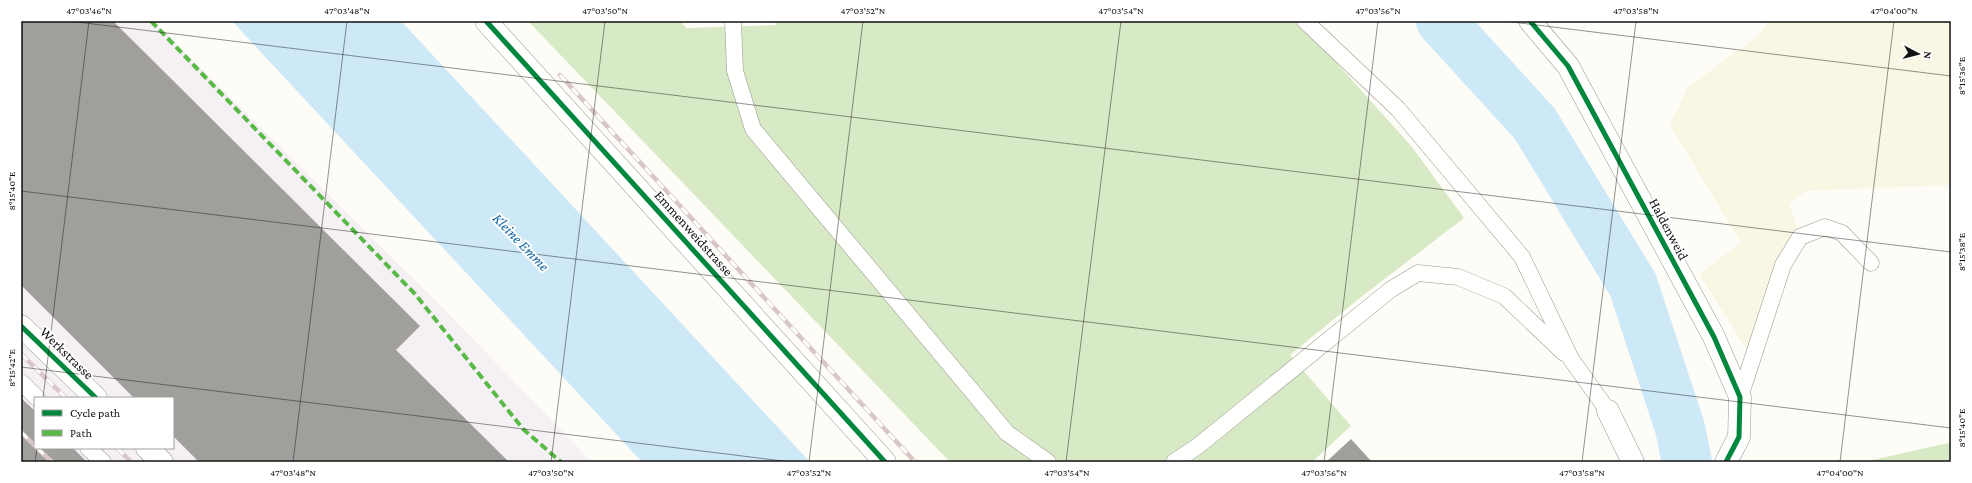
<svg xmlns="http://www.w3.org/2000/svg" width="1972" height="483" font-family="'Crimson Pro',serif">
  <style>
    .industrial { fill: #f5f0f3; fill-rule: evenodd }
    .farmland { fill: #f9f7e4 }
    .forest { fill: #d8eac5 }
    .water { fill: #cde8f7 }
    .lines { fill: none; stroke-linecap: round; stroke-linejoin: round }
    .river { stroke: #cde8f7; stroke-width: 50 }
    .building { fill: #a19f9c }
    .lane-casing { stroke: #979795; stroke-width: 17 }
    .street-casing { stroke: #979795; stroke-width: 23 }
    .lane { stroke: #fffffe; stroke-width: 16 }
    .street { stroke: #fffffe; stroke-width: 22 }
    .rail-casing { stroke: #d9c6c7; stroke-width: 4.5 }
    .rail { stroke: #fff; stroke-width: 3; stroke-dasharray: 9; stroke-linecap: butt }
    .quiet { stroke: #58b947; stroke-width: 4; stroke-dasharray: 8 4; stroke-linecap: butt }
    .cycleway-casing { stroke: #fff; stroke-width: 8 }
    .cycleway { stroke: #00873e; stroke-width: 5 }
    .ticks { fill: none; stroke: #111; stroke-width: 1; stroke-opacity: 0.45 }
    .labels { text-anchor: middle; stroke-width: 4; stroke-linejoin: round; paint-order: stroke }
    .street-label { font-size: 14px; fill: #111; stroke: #fff }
    .water-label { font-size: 15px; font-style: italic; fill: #1768a6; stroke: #fff }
    .neatline { fill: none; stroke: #111; stroke-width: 1.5 }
    .ticks-label { font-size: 10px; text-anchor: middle; fill: #111 }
  </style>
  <rect width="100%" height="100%" fill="#fdfcf7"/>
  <path class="industrial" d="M21 21H153L440 305 592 462H21ZM35 398H173V448H35Z"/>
  <path class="farmland" d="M1769 21H1951V185L1806 191 1789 204 1800 237 1752 358 1699 274 1741 243 1670 125 1688 87 1759 35Z"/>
  <g class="forest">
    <path d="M528 21H681L686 28 776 25 775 21H1297L1309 32 1412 147 1464 218 1361 297 1290 355 1351 426 1312 462H950Z"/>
    <path d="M1951 443V462H1864L1943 444Z"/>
  </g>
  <path class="water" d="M232 21H401L810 462H642Z"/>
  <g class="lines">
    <path class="river" d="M1441 21 1535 124 1633 285 1680 428 1687 462"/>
  </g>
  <g class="building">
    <path d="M21 21H113L420 326 396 350 509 462H199L173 436V398H134L21 285Z"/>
    <path d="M21 398 35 411V448H73L87 462H21Z"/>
    <path d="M1351 439 1372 462H1326Z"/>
  </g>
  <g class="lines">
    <defs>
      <g id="lane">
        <path d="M733 21 735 71 753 129 1007 433 1048 462"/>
        <path d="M1305 21 1398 109 1522 257 1571 359 1608 411"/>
        <path d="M21 382 37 398"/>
        <path d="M1740 397 1783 265 1800 237 1825 227 1842 233 1871 263"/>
        <path d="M88 448 103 462"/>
        <path d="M1174 462 1198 446 1390 290 1418 273 1458 277 1504 296 1564 353"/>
      </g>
      <g id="street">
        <path d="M486 21 885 462"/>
        <path d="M1530 21 1568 66 1714 337 1740 397 1739 437 1726 462"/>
        <path d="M21 326 96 398"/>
        <path d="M1608 411 1633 462"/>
        <path d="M147 448 162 462"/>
      </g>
    </defs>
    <use href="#lane" class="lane-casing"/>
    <use href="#street" class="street-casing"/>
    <use href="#lane" class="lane"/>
    <use href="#street" class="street"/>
    <defs>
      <g id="rail">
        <path d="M560 75 915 462"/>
        <path d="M21 354 66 398"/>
        <path d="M21 432 35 446"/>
        <path d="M37 448 52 462"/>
        <path d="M117 448 131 462"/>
      </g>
    </defs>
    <use href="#rail" class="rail-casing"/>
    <use href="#rail" class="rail"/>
    <path class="quiet" d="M151 21 415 294 523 429 561 462"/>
    <defs>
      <g id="cycleway">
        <path d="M486 21 885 462"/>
        <path d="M1530 21 1568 66 1714 337 1740 397 1739 437 1726 462"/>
        <path d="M21 326 96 398"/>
      </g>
    </defs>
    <use href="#cycleway" class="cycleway-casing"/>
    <use href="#cycleway" class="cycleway"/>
  </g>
  <path class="ticks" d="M69 21 1951 252M1504 21 1951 76M21 191 1951 428M21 367 791 462M43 398 89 21M35 462 37 448M293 462 347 21M551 462 605 21M809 462 863 21M1066 462 1121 21M1324 462 1378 21M1582 462 1636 21M1840 462 1894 21"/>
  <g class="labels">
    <g class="street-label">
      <text transform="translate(1669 229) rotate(62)" y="5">Haldenweid</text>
      <text transform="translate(694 233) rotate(48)" y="5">Emmenweidstrasse</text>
      <text transform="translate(67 353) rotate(44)" y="5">Werkstrasse</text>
    </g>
    <g class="water-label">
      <text transform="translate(521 242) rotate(46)" y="5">Kleine Emme</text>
    </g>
  </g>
  <rect width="1972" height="483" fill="none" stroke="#ffffff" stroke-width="44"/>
  <rect x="34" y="397" width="140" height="52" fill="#ffffff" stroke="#a0a0a0"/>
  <rect x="42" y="410" width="20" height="6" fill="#00873e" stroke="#a0a0a0"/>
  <text x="70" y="417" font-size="12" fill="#111111">Cycle path</text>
  <rect x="42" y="430" width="20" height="6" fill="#58b947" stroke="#a0a0a0"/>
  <text x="70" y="437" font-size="12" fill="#111111">Path</text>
  <g transform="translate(1918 54) rotate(97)" stroke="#ffffff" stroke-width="3" paint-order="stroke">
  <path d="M0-3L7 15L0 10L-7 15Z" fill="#111111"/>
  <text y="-6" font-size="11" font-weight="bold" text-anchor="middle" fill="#111111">N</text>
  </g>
  <rect x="22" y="22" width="1928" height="439" class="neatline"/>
  <g class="ticks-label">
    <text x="89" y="14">47°03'46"N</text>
    <text x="347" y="14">47°03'48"N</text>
    <text x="605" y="14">47°03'50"N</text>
    <text x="863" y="14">47°03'52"N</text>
    <text x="1121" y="14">47°03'54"N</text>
    <text x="1378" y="14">47°03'56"N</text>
    <text x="1636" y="14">47°03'58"N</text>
    <text x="1894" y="14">47°04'00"N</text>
    <text transform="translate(1961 76) rotate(-90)" y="4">8°15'36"E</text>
    <text transform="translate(11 191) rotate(-90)" y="4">8°15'40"E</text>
    <text transform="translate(1961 252) rotate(-90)" y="4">8°15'38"E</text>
    <text transform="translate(11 368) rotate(-90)" y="4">8°15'42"E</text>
    <text transform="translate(1961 428) rotate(-90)" y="4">8°15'40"E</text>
    <text x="293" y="476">47°03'48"N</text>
    <text x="551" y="476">47°03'50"N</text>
    <text x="809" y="476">47°03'52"N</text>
    <text x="1067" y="476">47°03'54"N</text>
    <text x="1324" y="476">47°03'56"N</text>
    <text x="1582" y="476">47°03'58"N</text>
    <text x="1840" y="476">47°04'00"N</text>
  </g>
</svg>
